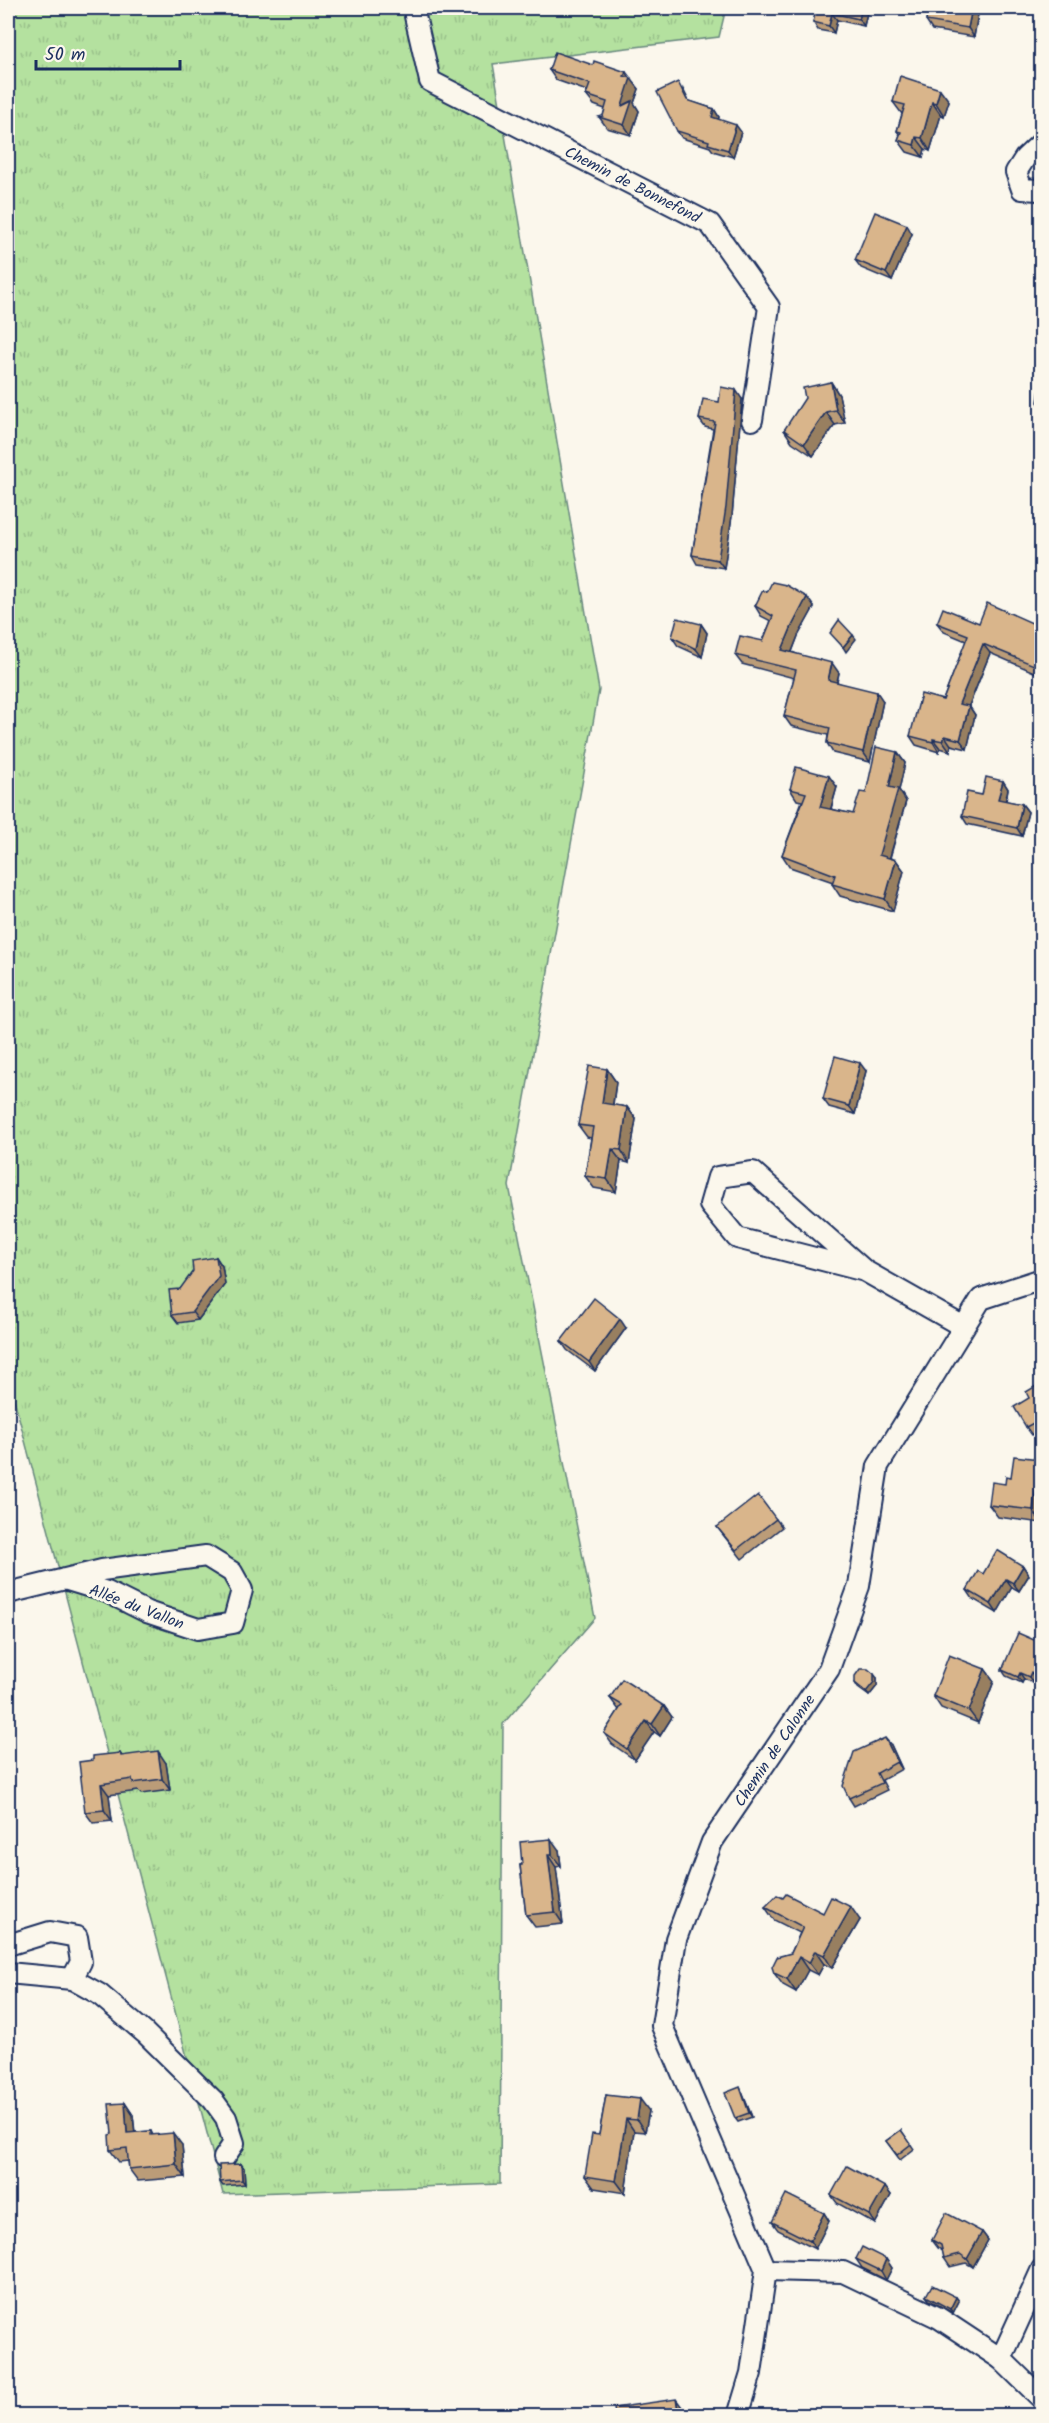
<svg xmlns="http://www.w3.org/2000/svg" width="1049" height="2423" font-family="Kalam,sans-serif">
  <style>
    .grass { fill: url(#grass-tufts); stroke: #68887e; stroke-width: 1.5 }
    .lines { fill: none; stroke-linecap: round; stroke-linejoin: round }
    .street-casing { stroke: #1b2f5e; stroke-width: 24 }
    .street { stroke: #fbf7ec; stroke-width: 20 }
    .wall { fill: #bb9c78; stroke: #1b2f5e; stroke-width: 1.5 }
    .shaded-wall { fill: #987f61; stroke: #1b2f5e; stroke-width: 1.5 }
    .building { fill: #d9b58b; stroke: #1b2f5e; stroke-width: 1.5 }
    .labels { text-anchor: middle; stroke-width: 6; stroke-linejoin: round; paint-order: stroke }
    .street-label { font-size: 16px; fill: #1b2f5e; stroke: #fbf7ec }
  </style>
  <defs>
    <pattern id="grass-tufts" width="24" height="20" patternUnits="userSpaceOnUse" patternTransform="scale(1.5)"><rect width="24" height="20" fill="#b4e19f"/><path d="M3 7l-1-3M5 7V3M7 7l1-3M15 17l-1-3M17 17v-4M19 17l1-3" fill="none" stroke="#9ac18b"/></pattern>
  </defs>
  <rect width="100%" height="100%" fill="#fbf7ec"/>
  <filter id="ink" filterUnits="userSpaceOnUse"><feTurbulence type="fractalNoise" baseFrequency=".0167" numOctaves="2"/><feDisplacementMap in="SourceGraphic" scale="12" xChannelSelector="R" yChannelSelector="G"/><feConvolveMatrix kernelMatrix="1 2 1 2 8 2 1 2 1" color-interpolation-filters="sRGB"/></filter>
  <g filter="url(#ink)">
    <path class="grass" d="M8 8H726L719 37 493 64 599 690 509 1186 595 1618 503 1724 500 2184 223 2194 13 1395H8Z"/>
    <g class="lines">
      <defs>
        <g id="street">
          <path d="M417 8 415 16 430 81 710 224 769 307 752 420"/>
          <path d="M1042 142 1025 158 1016 172 1022 189 1039 190 1042 187"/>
          <path d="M865 1271 737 1238 710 1205 718 1177 753 1172 865 1271 962 1326"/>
          <path d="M8 1593 102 1570 206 1556 232 1572 242 1590 233 1623 198 1629 147 1612 107 1592 64 1579"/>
          <path d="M8 1945 50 1932 77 1937 81 1962 72 1979 8 1973"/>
          <path d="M72 1979 99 1994 145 2033 213 2100 226 2118 234 2143 224 2158"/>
          <path d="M766 2270 843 2272 939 2318 1001 2359 1042 2399"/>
          <path d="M1001 2359 1042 2269"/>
          <path d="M738 2416 751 2373 766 2270 662 2026 676 1939 712 1842 829 1669 859 1586 878 1466 981 1299 1042 1279"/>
        </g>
      </defs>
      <use href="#street" class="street-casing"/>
      <use href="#street" class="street"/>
    </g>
    <g class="wall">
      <path d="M817 8H868L864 26 837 20 834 33 818 30 813 22Z"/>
      <path d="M928 8H979L974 37 932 30 926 21Z"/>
      <path d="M549 70 630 78 639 89 634 103 639 111 631 135 607 128 599 117 603 116 605 109 594 105 586 95 587 91 556 80Z"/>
      <path d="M683 89 689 101 714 109 719 117 718 119 741 132 733 157 713 151 710 147 682 138 677 131Z"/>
      <path d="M949 101 944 116 941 115 930 151 925 149 923 157 907 152 898 140 900 135 897 131 902 114 893 102Z"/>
      <path d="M912 234 892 281 861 268 855 260Z"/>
      <path d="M831 382 839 395 845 423 835 425 813 456 792 442 784 430Z"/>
      <path d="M742 399 732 516 724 568 697 564 692 555 713 429 705 427 699 419 719 402Z"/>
      <path d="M767 592 814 607 798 636 792 652 839 673 837 682 883 701 870 762 833 753 827 743 828 735 791 726 784 716 794 678 742 664 735 655 763 641 771 621 761 616 755 606Z"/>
      <path d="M937 623H979L1041 627V675L990 653 969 706 975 715 967 749 951 745 950 751 940 748 939 752 916 745 910 736 943 700 966 641 944 632Z"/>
      <path d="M701 624 707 633 702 657 678 646 672 637Z"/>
      <path d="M897 752 905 763 899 790 906 801 890 858 896 860 904 871 893 911 840 896 832 884 833 882 790 867 782 855 802 801 797 800 790 789 837 787 831 809 853 814 866 793Z"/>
      <path d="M1003 781 1008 789 1006 801 1022 804 1028 812 1022 836 967 824 962 816 982 795Z"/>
      <path d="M607 1069 616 1082 613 1105 627 1107 636 1119 629 1163 621 1161 616 1192 594 1188 585 1176 591 1138 587 1137 578 1125Z"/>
      <path d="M866 1071 855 1114 829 1107 823 1099Z"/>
      <path d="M216 1257 222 1266 225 1284 198 1320 178 1323 172 1315 180 1289Z"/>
      <path d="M626 1328 595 1371 567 1350 561 1341Z"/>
      <path d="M1041 1383V1430L1032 1435 1026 1427 1029 1398Z"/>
      <path d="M1041 1463V1523L998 1517 989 1505 1005 1484 1011 1477Z"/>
      <path d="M776 1519 782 1527 742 1559 717 1527Z"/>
      <path d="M1023 1566 1029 1575 1019 1591 1012 1587 997 1613 973 1599 967 1590 983 1574Z"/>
      <path d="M1041 1643V1681L1035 1678 1033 1683 1024 1679 1022 1683 1006 1676 1002 1670Z"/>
      <path d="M985 1669 994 1681 978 1723 941 1708 933 1696Z"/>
      <path d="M877 1678V1686L869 1696 858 1688 855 1683Z"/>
      <path d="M610 1698 664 1706 672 1717 660 1736 654 1732 635 1760 612 1744 604 1733 619 1710Z"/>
      <path d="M891 1745 902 1769 882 1780 887 1790 854 1806 849 1798Z"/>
      <path d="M120 1753 122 1756 166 1763 170 1790 141 1794 138 1791 109 1795 112 1821 93 1823 85 1812 93 1760Z"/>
      <path d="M559 1850 561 1866 556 1867 563 1924 535 1927 526 1915 520 1865Z"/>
      <path d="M783 1898 823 1913 860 1920 832 1968 824 1964 818 1975 808 1970 796 1992 783 1985 774 1973 791 1953 800 1933 774 1920 765 1907Z"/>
      <path d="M742 2092 752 2117 738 2122 735 2118Z"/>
      <path d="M606 2095 649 2111 645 2132 634 2131 625 2193 594 2188 585 2176 599 2135Z"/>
      <path d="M125 2103 133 2115 135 2132 151 2131 153 2135 182 2145 185 2177 138 2181 129 2169 128 2161 119 2162 110 2150 112 2134Z"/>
      <path d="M901 2130 914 2149 900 2160 886 2141Z"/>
      <path d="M241 2164 244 2168 245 2184 223 2186 220 2182Z"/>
      <path d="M885 2187 891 2195 875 2224 837 2203 831 2195Z"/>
      <path d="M824 2213 829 2221 815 2249 778 2230 772 2222Z"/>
      <path d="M982 2232 988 2240 973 2267 966 2263 950 2267 944 2258 943 2251 938 2248 932 2240Z"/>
      <path d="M856 2259H886L892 2268 886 2280 862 2268Z"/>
      <path d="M926 2296 956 2297 959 2301 953 2313 929 2300Z"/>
    </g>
    <g class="shaded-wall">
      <path d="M862 8H868L864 26 859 19Z"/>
      <path d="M972 8H979L974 37 968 28Z"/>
      <path d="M832 13 837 20 834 33 829 26Z"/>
      <path d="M626 72 639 89 634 103 639 111 631 135 624 125 622 106 624 76Z"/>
      <path d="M940 89 949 101 944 116 936 103Z"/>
      <path d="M932 102 941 115 930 151 922 138Z"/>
      <path d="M714 109 719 117 717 124 712 117Z"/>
      <path d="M736 125 741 132 733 157 728 150Z"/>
      <path d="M916 137 925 149 923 157 914 145Z"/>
      <path d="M907 225 912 234 892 281 886 273Z"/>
      <path d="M831 382 839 395 845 423 836 410Z"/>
      <path d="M736 390 742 399 732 516 724 568 718 560Z"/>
      <path d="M826 412 835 425 813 456 804 444Z"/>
      <path d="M807 597 814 607 798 636 789 659 782 650 792 626Z"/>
      <path d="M701 624 707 633 702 657 696 649Z"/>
      <path d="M853 635 856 639 846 652 843 647Z"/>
      <path d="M983 644 990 653 966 713 959 704Z"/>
      <path d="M832 663 839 673 835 689 828 680Z"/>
      <path d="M877 692 883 701 870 762 863 752Z"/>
      <path d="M969 706 975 715 967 749 960 740Z"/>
      <path d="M945 736 951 745 950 751 943 741Z"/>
      <path d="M933 739 940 748 939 752 933 742Z"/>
      <path d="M897 752 905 763 899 790 906 801 887 867 879 855 889 787Z"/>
      <path d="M829 776 837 787 828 818 820 807Z"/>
      <path d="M1003 781 1008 789 1004 807 998 799Z"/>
      <path d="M1022 804 1028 812 1022 836 1017 828Z"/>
      <path d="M896 860 904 871 893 911 885 899Z"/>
      <path d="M860 1063 866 1071 855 1114 849 1106Z"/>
      <path d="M607 1069 616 1082 611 1116 602 1103Z"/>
      <path d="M627 1107 636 1119 629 1163 621 1150Z"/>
      <path d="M612 1149 621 1161 616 1192 607 1179Z"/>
      <path d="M216 1257 222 1266 225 1284 198 1320 192 1312Z"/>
      <path d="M620 1319 626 1328 595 1371 589 1362Z"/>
      <path d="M1039 1459 1041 1463V1523L1033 1510Z"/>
      <path d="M1023 1566 1029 1575 1019 1591 1013 1583Z"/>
      <path d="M1006 1579 1012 1587 997 1613 991 1604Z"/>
      <path d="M985 1669 994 1681 978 1723 969 1711Z"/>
      <path d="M1031 1672 1035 1678 1033 1683 1029 1677Z"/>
      <path d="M1020 1673 1024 1679 1022 1683 1018 1677Z"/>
      <path d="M874 1674 877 1678V1686L869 1696 866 1692Z"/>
      <path d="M664 1706 672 1717 660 1736 652 1724Z"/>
      <path d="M646 1721 654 1732 635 1760 627 1749Z"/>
      <path d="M885 1738 891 1745 902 1769 897 1762Z"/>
      <path d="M158 1751 166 1763 170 1790 162 1779Z"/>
      <path d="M101 1784 109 1795 112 1821 104 1810Z"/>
      <path d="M551 1839 559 1850 561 1866 552 1855Z"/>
      <path d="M548 1855 556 1867 563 1924 555 1912Z"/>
      <path d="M851 1907 860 1920 832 1968 824 1955Z"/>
      <path d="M815 1951 824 1964 818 1975 809 1963Z"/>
      <path d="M799 1957 808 1970 796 1992 787 1979Z"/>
      <path d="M740 2087 752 2117 749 2113Z"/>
      <path d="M640 2099 649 2111 645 2132 637 2120Z"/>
      <path d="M125 2103 133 2115 136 2146 127 2133Z"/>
      <path d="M626 2119 634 2131 625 2193 616 2181Z"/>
      <path d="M173 2133 182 2145 185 2177 176 2164Z"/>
      <path d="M241 2164 244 2168 245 2184 242 2180Z"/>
      <path d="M885 2187 891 2195 875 2224 869 2215Z"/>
      <path d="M824 2213 829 2221 815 2249 810 2241Z"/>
      <path d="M982 2232 988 2240 973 2267 967 2259Z"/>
      <path d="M886 2259 892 2268 886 2280 881 2271Z"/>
      <path d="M956 2297 959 2301 953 2313 950 2309Z"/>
      <path d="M676 2399 682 2407 684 2415H679Z"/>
    </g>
    <g class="building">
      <path d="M817 8H862L859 19 832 13 829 26 813 22Z"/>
      <path d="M928 8H972L968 28 926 21Z"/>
      <path d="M555 52 593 65 594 61 626 72 624 76 631 78 622 106 632 101 624 125 599 117 603 116 607 102 586 95 590 84 549 70Z"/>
      <path d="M900 76 940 89 936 103 932 102 922 138 916 137 914 145 898 140 901 132 897 131 905 105 893 102Z"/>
      <path d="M678 82 687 100 714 109 712 117 736 125 728 150 708 144 709 141 677 131 657 92Z"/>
      <path d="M875 212 907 225 886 273 855 260Z"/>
      <path d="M1041 358V368L1038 360Z"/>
      <path d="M831 382 836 410 826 412 804 444 784 430 805 398 803 388Z"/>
      <path d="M721 387 736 390 726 507 718 560 692 555 715 422 699 419 703 399 719 402Z"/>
      <path d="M1041 388V406L1038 402 1040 389Z"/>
      <path d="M772 582 786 585 807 597 792 626 782 650 832 663 828 680 877 692 863 752 827 743 830 728 784 716 796 670 735 655 740 636 763 641 773 616 755 606 763 590 767 592Z"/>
      <path d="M987 603 1041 627V668L983 644 959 704 969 706 960 740 945 736 943 741 933 739V742L910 736 921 694 943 700 968 635 937 623 943 608 979 623Z"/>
      <path d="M677 618 701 624 696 649 672 637Z"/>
      <path d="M839 620 853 635 843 647 830 633Z"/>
      <path d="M876 747 897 752 889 787 898 789 879 855 896 860 885 899 832 884 835 875 782 855 806 793 790 789 796 767 829 776 820 807 853 814 860 792 866 793Z"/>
      <path d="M986 777 1003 781 998 799 1022 804 1017 828 962 816 967 792 982 795Z"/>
      <path d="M835 1056 860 1063 849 1106 823 1099Z"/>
      <path d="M589 1066 607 1069 602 1103 627 1107 621 1150 612 1149 607 1179 585 1176 593 1127 578 1125Z"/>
      <path d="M216 1257 219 1276 192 1312 172 1315 169 1290 180 1289 193 1271 192 1261Z"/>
      <path d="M594 1298 620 1319 589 1362 561 1341Z"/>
      <path d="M1041 1383V1419L1026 1427 1014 1407 1029 1398 1026 1392Z"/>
      <path d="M1014 1456 1039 1459 1033 1510 989 1505 992 1482 1005 1484 1006 1476 1011 1477Z"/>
      <path d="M758 1495 776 1519 736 1550 717 1527Z"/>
      <path d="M997 1550 1023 1566 1013 1583 1006 1579 991 1604 967 1590 978 1571 983 1574Z"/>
      <path d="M1018 1633 1041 1643V1677L1031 1672 1029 1677 1020 1673 1018 1677 1002 1670Z"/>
      <path d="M949 1655 985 1669 969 1711 933 1696Z"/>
      <path d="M860 1669H868L874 1674V1682L866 1692 855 1683V1676Z"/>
      <path d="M622 1679 664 1706 652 1724 646 1721 627 1749 604 1733 622 1705 610 1698Z"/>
      <path d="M885 1738 897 1762 877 1773 882 1783 849 1798 843 1786 854 1752Z"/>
      <path d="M158 1751 162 1779 133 1783 132 1779 101 1784 104 1810 85 1812 79 1762 93 1760V1756L120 1753 121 1756Z"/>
      <path d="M551 1839 552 1855H548L555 1912 526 1915 520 1865H522L520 1842Z"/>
      <path d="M786 1894 823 1913 831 1897 851 1907 824 1955 815 1951 809 1963 799 1957 787 1979 774 1973 772 1967 777 1957 791 1953 803 1927 765 1907 777 1895 783 1898Z"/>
      <path d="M740 2087 749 2113 735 2118 725 2093Z"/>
      <path d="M606 2095 640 2099 637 2120 626 2119 616 2181 585 2176 592 2134 599 2135Z"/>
      <path d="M125 2103 127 2133 151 2131V2135L173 2133 176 2164 129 2169 127 2148 110 2150 109 2135 112 2134 109 2104Z"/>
      <path d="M901 2130 911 2144 897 2155 886 2141Z"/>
      <path d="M241 2164 242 2180 220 2182 219 2165Z"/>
      <path d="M847 2166 885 2187 869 2215 831 2195Z"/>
      <path d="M786 2194 824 2213 810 2241 772 2222Z"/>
      <path d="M946 2213 982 2232 967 2259 960 2254 944 2258 941 2245 932 2240Z"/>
      <path d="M862 2247 886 2259 881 2271 856 2259Z"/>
      <path d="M932 2285 956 2297 950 2309 926 2296Z"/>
      <path d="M676 2399 679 2415H615L614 2408Z"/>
    </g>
  </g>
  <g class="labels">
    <g class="street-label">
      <text transform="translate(633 184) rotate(27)" y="6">Chemin de Bonnefond</text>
      <text transform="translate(137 1606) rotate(21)" y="6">Allée du Vallon</text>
      <text transform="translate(774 1750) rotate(-56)" y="6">Chemin de Calonne</text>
    </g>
  </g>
  <rect width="1049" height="2423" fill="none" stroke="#fbf7ec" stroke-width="30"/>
  <rect x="15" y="15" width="1019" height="2393" fill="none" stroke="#1b2f5e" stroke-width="2" filter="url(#ink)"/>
  <path d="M36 60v9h144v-9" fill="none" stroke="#1b2f5e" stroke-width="3"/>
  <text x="45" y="60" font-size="18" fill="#1b2f5e" stroke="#fbf7ec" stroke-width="4.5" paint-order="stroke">50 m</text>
</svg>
